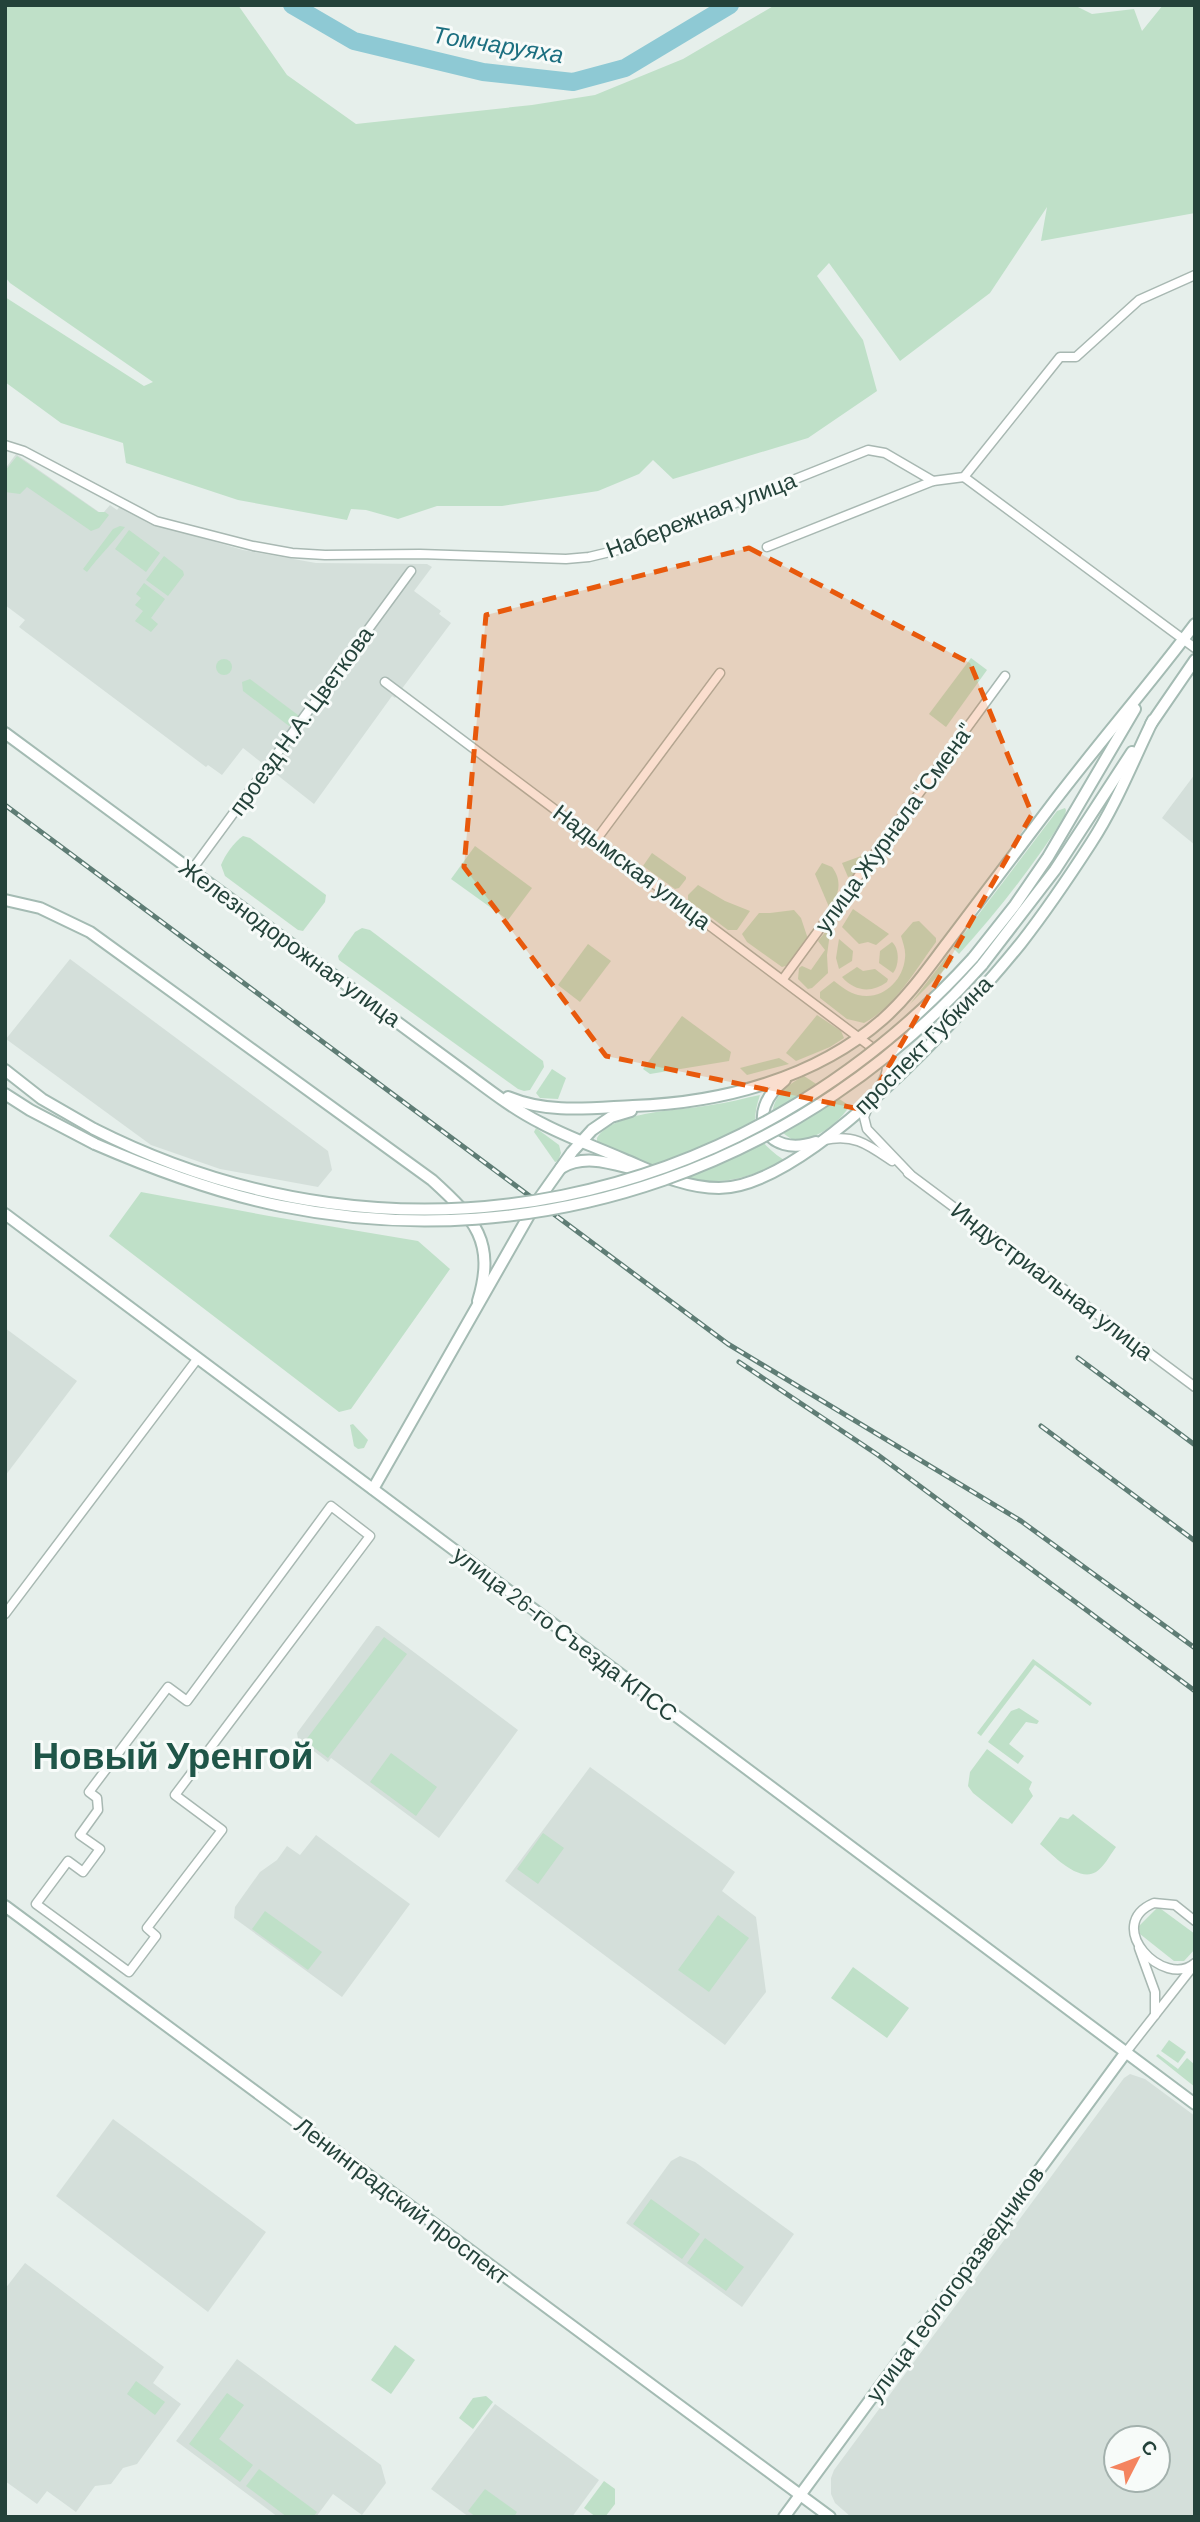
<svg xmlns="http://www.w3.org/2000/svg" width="1200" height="2522" font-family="Barlow,sans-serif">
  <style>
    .built { fill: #d4dfda; fill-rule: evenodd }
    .green { fill: #bfe0c8 }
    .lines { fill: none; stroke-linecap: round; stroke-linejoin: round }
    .river { stroke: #8ec9d4; stroke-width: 18 }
    .street-casing { stroke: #a8b8b2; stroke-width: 11 }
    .secondary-casing { stroke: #a4bbb3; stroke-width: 14 }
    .street { stroke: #fff; stroke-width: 8 }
    .secondary { stroke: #fff; stroke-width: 10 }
    .rail-casing { stroke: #5f7d75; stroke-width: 5 }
    .rail { stroke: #f7fbf9; stroke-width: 2.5; stroke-dasharray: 8; stroke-linecap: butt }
    .secondary-bridge-casing { stroke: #a4bbb3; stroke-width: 14; stroke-linecap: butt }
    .secondary-bridge { stroke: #fff; stroke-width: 10 }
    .marked { fill: #e8590c; fill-opacity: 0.2; stroke: #e8590c; stroke-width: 5; stroke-dasharray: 14 9; stroke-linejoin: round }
    .labels { text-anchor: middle; stroke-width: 6; stroke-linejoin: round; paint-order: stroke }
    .street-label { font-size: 23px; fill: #24423a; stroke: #f7fbf9 }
    .water-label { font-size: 24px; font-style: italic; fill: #1c6f80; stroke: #f7fbf9 }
    .town-label { font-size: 37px; font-weight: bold; fill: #1f5548; stroke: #f7fbf9 }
  </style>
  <rect width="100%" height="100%" fill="#e6efeb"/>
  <g class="built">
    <path d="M16 454 99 512H104L110 505 117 510 122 504 154 524 243 550 316 563 427 564 432 567 414 591 441 611 439 614 451 623 395 698 392 696 314 804 243 748 222 775 208 765 206 767 19 627 25 620 5 605V469Z"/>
    <path d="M1195 774V845L1162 818Z"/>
    <path d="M70 959 328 1151 332 1170 318 1187 220 1169 151 1145 6 1039Z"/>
    <path d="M5 1328 77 1381 5 1476Z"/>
    <path d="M376 1626H379L518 1730 439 1838 331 1758 328 1762 298 1739 297 1733Z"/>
    <path d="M590 1767 735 1872 722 1891 756 1917 766 1992 725 2045 505 1881Z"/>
    <path d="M316 1835 410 1904 342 1997 234 1918 235 1907 260 1872 277 1860 287 1846 300 1855Z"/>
    <path d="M1130 2074 1145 2079 1195 2116V2517H851L835 2503 831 2494V2478L834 2470 1124 2078ZM1116 2438H1158V2480H1116Z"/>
    <path d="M113 2119 266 2232 208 2312 56 2196Z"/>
    <path d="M680 2156 695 2162 794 2234 742 2307 626 2223 671 2161Z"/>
    <path d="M25 2263 164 2367 153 2383 181 2404 137 2464 123 2468 111 2484 95 2486 76 2512 47 2491 37 2504 5 2481V2289Z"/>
    <path d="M237 2359 381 2465 386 2483 362 2515 333 2494 316 2517H278L176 2441Z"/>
    <path d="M495 2404 599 2480 572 2517H469L431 2489Z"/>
  </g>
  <g class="green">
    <path d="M5 5H238L287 75 356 124 532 105 595 95 683 59 775 5H1074L1092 14 1134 9 1142 31 1163 5H1195V213L1041 241 1047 207 990 293 900 361 829 263 817 276 863 340 877 391 808 438 673 479 653 460 639 474 598 491 502 506H437L398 519 366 510 351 509 347 520 238 500 126 463 123 443 61 423 5 382V297L144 386 153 382 10 283 5 277Z"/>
    <path d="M17 456 98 512H105L109 515 99 528 91 531 27 487 20 494 5 492V471Z"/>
    <path d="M120 526 125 527C113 543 99 556 87 572L83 569 113 529Z"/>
    <path d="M129 530 160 553 146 572 115 549Z"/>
    <path d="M164 556 183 571 184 575 168 596 146 580Z"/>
    <path d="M144 583 165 599 151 618 158 624 151 632 135 621 143 611 135 605 141 598 136 594Z"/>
    <path d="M971 658 987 670 946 727 929 714Z"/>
    <circle cx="224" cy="667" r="8"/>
    <path d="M250 679 298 715 299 717 292 726H289L243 691 242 682Z"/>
    <path d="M1065 808 1066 810 1065 816C1034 865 998 911 959 954L953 948 1057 811Z"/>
    <path d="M243 836 250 838 326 895 325 902 303 931 298 930 225 876 221 865C225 855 234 842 243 836Z"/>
    <path d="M475 846 532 888 508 920 451 879Z"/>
    <path d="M652 853 686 877V879L679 888 675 889 643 866Z"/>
    <path d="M864 855 866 857 854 875 848 877 842 863Z"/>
    <path d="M822 863 832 867C842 880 840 895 829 907L815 874Z"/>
    <path d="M698 885 725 901 750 911 737 930H728L688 900V895Z"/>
    <path d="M853 909 889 934 876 945 868 942 859 944 842 927Z"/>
    <path d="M794 910 801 918 808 939 789 965 782 967 747 942 742 934 759 913H770Z"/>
    <path d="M919 921 936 938V942C916 969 895 1007 864 1023L847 1019 820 998V992L834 981C842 987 849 993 858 995 882 1001 903 981 905 958 906 950 903 943 901 936L913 922Z"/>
    <path d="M362 928 370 930 543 1061 544 1067 530 1090 524 1091 518 1089 339 960 338 956 355 932Z"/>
    <path d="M827 930 830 933 827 955 828 973 812 988 808 989 798 979 799 968 802 966 811 970 825 950 818 941Z"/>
    <path d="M839 939 853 951 852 961 839 969 836 958Z"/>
    <path d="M892 942C900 949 899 966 893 973L879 963 880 951Z"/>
    <path d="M588 944 611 961 580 1002 558 985Z"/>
    <path d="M948 955 953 961 910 1004Z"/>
    <path d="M857 967 863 971 875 969 888 979 887 982C872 993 855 992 842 977Z"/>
    <path d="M817 1015 841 1031 844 1038 830 1047 796 1061 786 1053Z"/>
    <path d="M682 1016 731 1052 729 1061 650 1074 643 1069Z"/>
    <path d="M779 1058 789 1064 747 1075 740 1068Z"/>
    <path d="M552 1069 566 1078 558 1099 540 1098 536 1093Z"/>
    <path d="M804 1076 850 1106C838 1123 815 1142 793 1140 757 1119 774 1091 804 1076Z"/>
    <path d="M760 1095C749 1127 757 1142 784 1160 760 1173 733 1183 705 1181 670 1179 628 1159 597 1142V1138C615 1110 680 1111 711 1105 728 1103 744 1098 760 1095Z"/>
    <path d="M536 1128 559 1145 561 1153 558 1161 555 1162 534 1132Z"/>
    <path d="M141 1192 269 1216 418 1241 450 1269 351 1409 339 1412 109 1236Z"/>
    <path d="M353 1424 368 1440 364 1448 358 1449 354 1446 350 1425Z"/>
    <path d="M384 1637 407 1654 328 1758 305 1741Z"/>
    <path d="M1033 1659 1092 1703 1090 1706 1035 1665 981 1736 977 1733Z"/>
    <path d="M1019 1708 1039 1721 1037 1724 1026 1722 1009 1744 1024 1756 1018 1764 988 1742 1011 1711Z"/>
    <path d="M987 1749 1032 1782 1029 1789 1033 1796 1012 1824 973 1793 968 1786 970 1772Z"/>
    <path d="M391 1753 437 1787 416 1816 370 1782Z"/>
    <path d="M1073 1814 1116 1847C1110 1855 1104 1867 1096 1872 1078 1883 1052 1854 1040 1844L1060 1817 1068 1819Z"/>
    <path d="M543 1833 564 1848 538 1884 517 1869Z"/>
    <path d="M1157 1908 1161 1909 1195 1934V1949L1184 1961H1174L1140 1934 1139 1926Z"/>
    <path d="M265 1911 322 1952 308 1970 252 1929Z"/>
    <path d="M718 1915 749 1938 709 1992 678 1970Z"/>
    <path d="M853 1967 909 2008 887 2038 831 1998Z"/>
    <path d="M1169 2040 1186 2052 1178 2063 1161 2051Z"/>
    <path d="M1158 2054 1178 2069 1187 2058 1195 2065V2087L1156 2056Z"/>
    <path d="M651 2199 700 2234 682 2259 633 2224Z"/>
    <path d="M705 2238 744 2267 726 2291 687 2263Z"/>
    <path d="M395 2345 415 2360 391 2394 371 2380Z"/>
    <path d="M136 2381 165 2402 155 2415 127 2394Z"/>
    <path d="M227 2393 244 2405 219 2439 253 2465 240 2482 189 2444Z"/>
    <path d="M486 2396 493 2402 473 2429 459 2418 473 2398Z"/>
    <path d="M259 2469 317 2512 313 2517H287L246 2486Z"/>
    <path d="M604 2481 615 2489V2504L605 2517H596L584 2508Z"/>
    <path d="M485 2489 517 2512 514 2517H476L468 2511Z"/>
  </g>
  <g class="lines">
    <path class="river" d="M292 5 354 41 483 72 573 82 625 68 730 5"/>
    <defs>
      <g id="street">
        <path d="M5 445 24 451 156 521 253 546 292 553 325 555 420 554 566 559 589 557 618 550 868 450 885 453 933 481"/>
        <path d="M964 477 1195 648"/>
        <path d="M767 547 933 481 964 477 1060 357H1076L1139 300 1195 275"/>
        <path d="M385 682 878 1052C893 1065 886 1077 877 1091"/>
        <path d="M596 840 720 673"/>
        <path d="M191 871 411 571"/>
        <path d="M783 979 1005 676"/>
        <path d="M869 1105 864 1117 867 1129 910 1174"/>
        <path d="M824 1140C855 1134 867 1144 892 1161"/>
        <path d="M908 1173 1195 1387"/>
        <path d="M331 1506 370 1536 175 1795 222 1830 147 1928 156 1936 129 1972 36 1904 68 1861 83 1872 100 1849 80 1835 98 1810 97 1798 89 1792 168 1687 187 1701Z"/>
        <path d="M5 1614 198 1358"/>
        <path d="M1195 1921 1175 1905 1154 1903C1102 1925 1164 1990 1195 1963"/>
        <path d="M1139 1948 1155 1992V2015"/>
        <path d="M1126 2052 1191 1969"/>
      </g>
      <g id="secondary">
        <path d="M1151 724 1195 660"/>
        <path d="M5 733 458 1067C484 1086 511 1108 541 1123 567 1137 596 1147 623 1159 654 1172 684 1188 719 1188 807 1188 967 1010 1021 943 1046 911 1069 877 1091 843 1116 805 1133 761 1153 720"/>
        <path d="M5 900 40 908 90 932 432 1180C475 1219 496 1242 478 1301"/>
        <path d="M973 958 1015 905 1048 857 1135 709"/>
        <path d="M982 965 1055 870 1132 752"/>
        <path d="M5 1070 42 1099 94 1129"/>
        <path d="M785 1080C743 1113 765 1159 816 1142"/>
        <path d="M5 1094 30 1110 95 1144"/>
        <path d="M508 1097C549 1114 591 1108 633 1106 722 1103 816 1078 883 1019 909 996 928 968 948 942 981 898 1014 854 1047 811 1095 747 1147 688 1195 624"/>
        <path d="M561 1168C584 1154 610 1163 634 1169"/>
        <path d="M5 1214 1195 2104"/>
        <path d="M373 1489 536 1203 572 1152 592 1130 611 1117 631 1111"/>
        <path d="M5 1906 830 2517"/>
        <path d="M784 2517 1126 2052"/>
      </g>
    </defs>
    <use href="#street" class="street-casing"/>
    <use href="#secondary" class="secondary-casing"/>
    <use href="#street" class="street"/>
    <use href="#secondary" class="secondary"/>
    <defs>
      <g id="rail">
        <path d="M5 805 728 1344 1021 1521 1195 1648"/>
        <path d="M1078 1358 1195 1445"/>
        <path d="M739 1362 878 1455 1195 1691"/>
        <path d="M1041 1426 1195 1541"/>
      </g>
    </defs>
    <use href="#rail" class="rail-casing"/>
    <use href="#rail" class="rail"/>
    <defs>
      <g id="secondary-bridge">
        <path d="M94 1129C400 1284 745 1209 973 958"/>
        <path d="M95 1144C155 1170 217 1193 281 1206 542 1259 806 1164 982 965"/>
      </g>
    </defs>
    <use href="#secondary-bridge" class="secondary-bridge-casing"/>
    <use href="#secondary-bridge" class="secondary-bridge"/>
  </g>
  <path class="marked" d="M749 548 970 663 1032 814 864 1110 606 1056 464 867 486 615Z"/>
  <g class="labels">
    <g class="street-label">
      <text transform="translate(701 515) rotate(-21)" y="8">Набережная улица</text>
      <text transform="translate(301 721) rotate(-54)" y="8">проезд Н.А. Цветкова</text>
      <text transform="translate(894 828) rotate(-54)" y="8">улица Журнала "Смена"</text>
      <text transform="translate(632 867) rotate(37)" y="8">Надымская улица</text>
      <text transform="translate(290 943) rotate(36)" y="8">Железнодорожная улица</text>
      <text transform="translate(923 1045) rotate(-45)" y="8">проспект Губкина</text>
      <text transform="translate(1052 1281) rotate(37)" y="8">Индустриальная улица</text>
      <text transform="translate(565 1634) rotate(37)" y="8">улица 26-го Съезда КПСС</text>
      <text transform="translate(402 2201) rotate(37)" y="8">Ленинградский проспект</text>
      <text transform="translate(955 2284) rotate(-54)" y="8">улица Геологоразведчиков</text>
    </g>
    <g class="water-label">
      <text transform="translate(498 45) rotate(9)" y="8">Томчаруяха</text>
    </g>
    <g class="town-label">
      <text x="173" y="1769">Новый Уренгой</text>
    </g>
  </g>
  <rect width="1200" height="2522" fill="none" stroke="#24423a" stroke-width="14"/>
  <g transform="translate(1137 2459) rotate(48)"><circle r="33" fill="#f7fbf9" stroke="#a3b1ad" stroke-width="2"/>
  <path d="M0-5L12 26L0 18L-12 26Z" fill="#f4845f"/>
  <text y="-10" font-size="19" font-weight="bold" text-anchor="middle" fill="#24423a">С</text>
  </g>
</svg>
